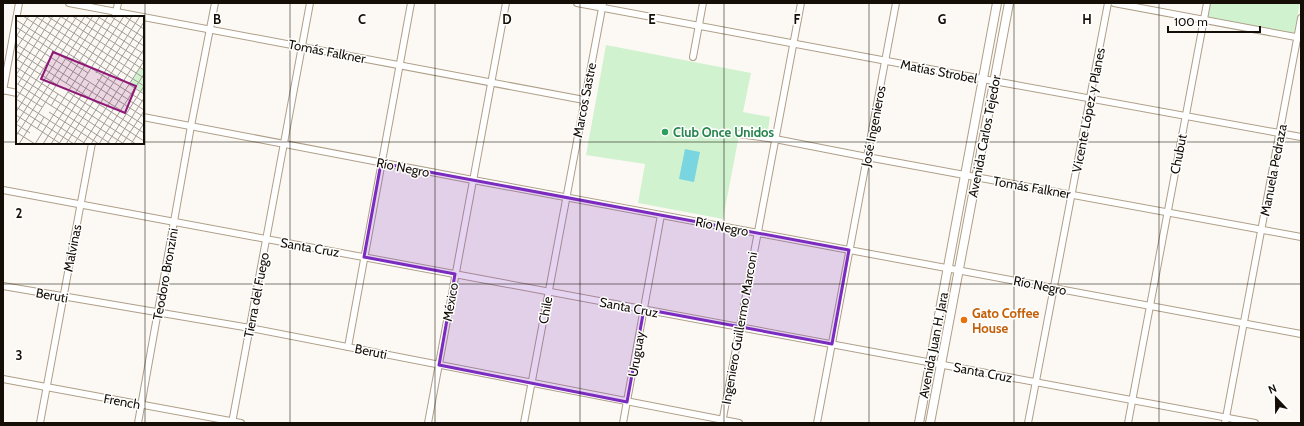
<svg xmlns="http://www.w3.org/2000/svg" width="1304" height="426" font-family="Cabin,sans-serif">
  <style>
    .green { fill: #d0f2cf }
    .water { fill: #79d5df }
    .lines { fill: none; stroke-linecap: round; stroke-linejoin: round }
    .minor-casing { stroke: #af9f88; stroke-width: 8 }
    .secondary-casing { stroke: #af9f88; stroke-width: 10 }
    .minor { stroke: #fff; stroke-width: 6 }
    .secondary { stroke: #fff; stroke-width: 8 }
    .marked { fill: #7b2cbf; fill-opacity: 0.2; stroke: #7b2cbf; stroke-width: 3; stroke-linejoin: round }
    .grid { fill: none; stroke: #140e06; stroke-width: 1; stroke-opacity: 0.55 }
    .leisure-dot { fill: #2e9e5b; stroke: #fff; stroke-width: 1.5 }
    .food-dot { fill: #e8710a; stroke: #fff; stroke-width: 1.5 }
    .labels { text-anchor: middle; stroke-width: 3; stroke-linejoin: round; paint-order: stroke }
    .street-label { font-size: 13px; fill: #140e06; stroke: #fff }
    .leisure-label { font-size: 13px; font-weight: bold; fill: #27864d; stroke: #fff; text-anchor: start }
    .food-label { font-size: 13px; font-weight: bold; fill: #c56008; stroke: #fff; text-anchor: start }
    .inset-road { fill: none; stroke: #9f9b95; stroke-width: 1 }
    .view { fill: #8f1776; fill-opacity: 0.15; stroke: #8f1776; stroke-width: 2 }
    .inset-edge { fill: none; stroke: #140e06; stroke-width: 2 }
    .grid-label { font-size: 13px; text-anchor: middle; font-weight: bold; fill: #140e06; stroke: #fff; stroke-width: 3; stroke-linejoin: round; paint-order: stroke }
  </style>
  <rect width="100%" height="100%" fill="#fcf9f4"/>
  <g class="green">
    <path d="M1210 3H1300L1294 33 1207 18Z"/>
    <path d="M606 45 751 73 743 112 770 117 768 130 741 125 723 219 638 203 645 164 586 155Z"/>
  </g>
  <path class="water" d="M685 149 700 152 694 182 679 179Z"/>
  <g class="lines">
    <defs>
      <g id="minor">
        <path d="M69 3 584 100"/>
        <path d="M577 3 983 79 1301 137"/>
        <path d="M1114 3 1301 38"/>
        <path d="M115 17 118 3"/>
        <path d="M693 57 703 3"/>
        <path d="M3 90 17 93"/>
        <path d="M3 91 19 3"/>
        <path d="M143 117 473 180 1301 334"/>
        <path d="M739 134 775 139 867 157 1301 237"/>
        <path d="M3 190 1255 423"/>
        <path d="M3 286 250 328 739 423"/>
        <path d="M348 347 411 3"/>
        <path d="M3 379 241 423"/>
        <path d="M40 423 92 143"/>
        <path d="M138 423 191 126 215 3"/>
        <path d="M232 423 310 3"/>
        <path d="M428 423 506 3"/>
        <path d="M524 423 603 3"/>
        <path d="M623 423 661 215"/>
        <path d="M722 423 801 3"/>
        <path d="M817 423 896 3"/>
        <path d="M1028 423 1108 3"/>
        <path d="M1128 423 1207 3"/>
        <path d="M1225 423 1301 18"/>
      </g>
      <g id="secondary">
        <path d="M919 423 997 3"/>
        <path d="M930 423 1009 3"/>
      </g>
    </defs>
    <use href="#minor" class="minor-casing"/>
    <use href="#secondary" class="secondary-casing"/>
    <use href="#minor" class="minor"/>
    <use href="#secondary" class="secondary"/>
  </g>
  <path class="marked" d="M381 163 849 250 832 344 644 309 627 402 439 365 455 274 364 257Z"/>
  <path class="grid" d="M145 3V423M290 3V423M435 3V423M580 3V423M724 3V423M869 3V423M1014 3V423M1159 3V423M3 142H17M143 142H1301M3 284H1301"/>
  <circle class="leisure-dot" cx="665" cy="132" r="4"/>
  <circle class="food-dot" cx="964" cy="320" r="4"/>
  <g class="labels">
    <g class="street-label">
      <text transform="translate(327 51) rotate(11)" y="5">Tomás Falkner</text>
      <text transform="translate(939 71) rotate(11)" y="5">Matías Strobel</text>
      <text transform="translate(584 100) rotate(-79)" y="5">Marcos Sastre</text>
      <text transform="translate(1088 110) rotate(-79)" y="5">Vicente López y Planes</text>
      <text transform="translate(873 126) rotate(-79)" y="5">José Ingenieros</text>
      <text transform="translate(984 136) rotate(-79)" y="5">Avenida Carlos Tejedor</text>
      <text transform="translate(1178 154) rotate(-79)" y="5">Chubut</text>
      <text transform="translate(403 167) rotate(11)" y="5">Río Negro</text>
      <text transform="translate(1273 170) rotate(-79)" y="5">Manuela Pedraza</text>
      <text transform="translate(1032 187) rotate(10)" y="5">Tomás Falkner</text>
      <text transform="translate(722 226) rotate(11)" y="5">Río Negro</text>
      <text transform="translate(310 247) rotate(10)" y="5">Santa Cruz</text>
      <text transform="translate(72 248) rotate(-79)" y="5">Malvinas</text>
      <text transform="translate(165 274) rotate(-80)" y="5">Teodoro Bronzini</text>
      <text transform="translate(1040 285) rotate(11)" y="5">Río Negro</text>
      <text transform="translate(52 295) rotate(10)" y="5">Beruti</text>
      <text transform="translate(256 295) rotate(-79)" y="5">Tierra del Fuego</text>
      <text transform="translate(450 302) rotate(-80)" y="5">México</text>
      <text transform="translate(629 307) rotate(11)" y="5">Santa Cruz</text>
      <text transform="translate(545 310) rotate(-80)" y="5">Chile</text>
      <text transform="translate(739 328) rotate(-80)" y="5">Ingeniero Guillermo Marconi</text>
      <text transform="translate(933 345) rotate(-79)" y="5">Avenida Juan H. Jara</text>
      <text transform="translate(371 351) rotate(11)" y="5">Beruti</text>
      <text transform="translate(636 354) rotate(-80)" y="5">Uruguay</text>
      <text transform="translate(983 372) rotate(11)" y="5">Santa Cruz</text>
      <text transform="translate(122 401) rotate(10)" y="5">French</text>
    </g>
    <g class="leisure-label">
      <text x="673" y="137">Club Once Unidos</text>
    </g>
    <g class="food-label">
      <text x="972" y="318">Gato Coffee<tspan x="972" dy="15">House</tspan></text>
    </g>
  </g>
  <g transform="translate(16 16)">
    <rect width="128" height="128" fill="#fcf9f4"/>
    <path d="M124 52 128 54V77L114 68Z" fill="#d0f2cf"/>
    <path class="inset-road" d="M7 0 128 78M19 0 128 70M31 0 128 62M44 0 128 54M56 0 128 46M69 0 128 38M81 0 128 30M94 0 127 21M0 4 128 86M0 11 72 57M0 19 128 101M0 21 13 0M0 28 128 109M0 33 21 1M0 35 128 117M0 43 43 70M0 46 29 0M0 51 120 128M80 57 116 0M0 59 108 128M0 59 37 0M81 63 128 94M0 67 95 128M50 67 92 0M2 68 45 0M0 75 26 91M52 76 128 125M0 83 53 0M0 83 70 128M35 90 42 78M0 91 58 128M0 96 61 0M33 96 83 128M0 99 45 128M0 108 69 0M0 108 14 117M21 113 28 101M0 116 19 128M0 120 77 0M107 127 128 95M3 128 84 0M19 128 100 0M27 128 108 0 128 13M35 128 73 67M43 128 124 0M50 128 128 6M58 128 128 19M67 128 128 33M75 128 128 45M83 128 128 58M91 128 128 70M99 128 128 82M115 128 128 107"/>
    <path class="view" d="M37 36 120 70 109 97 25 63Z"/>
    <rect width="128" height="128" class="inset-edge"/>
  </g>
  <g class="grid-label">
    <text x="217" y="24">B</text>
    <text x="362" y="24">C</text>
    <text x="507" y="24">D</text>
    <text x="652" y="24">E</text>
    <text x="797" y="24">F</text>
    <text x="942" y="24">G</text>
    <text x="1087" y="24">H</text>
    <text x="19" y="218">2</text>
    <text x="19" y="360">3</text>
  </g>
  <rect width="1304" height="426" fill="none" stroke="#140e06" stroke-width="8"/>
  <g transform="translate(1276 398) rotate(338)" stroke="#ffffff" stroke-width="3" paint-order="stroke">
  <path d="M0-3L7 15L0 10L-7 15Z" fill="#140e06"/>
  <text y="-6" font-size="11" font-weight="bold" text-anchor="middle" fill="#140e06">N</text>
  </g>
  <path d="M1168 26v6h92v-6" fill="none" stroke="#140e06" stroke-width="2"/>
  <text x="1174" y="26" font-size="12" fill="#140e06" stroke="#ffffff" stroke-width="3" paint-order="stroke">100 m</text>
</svg>
